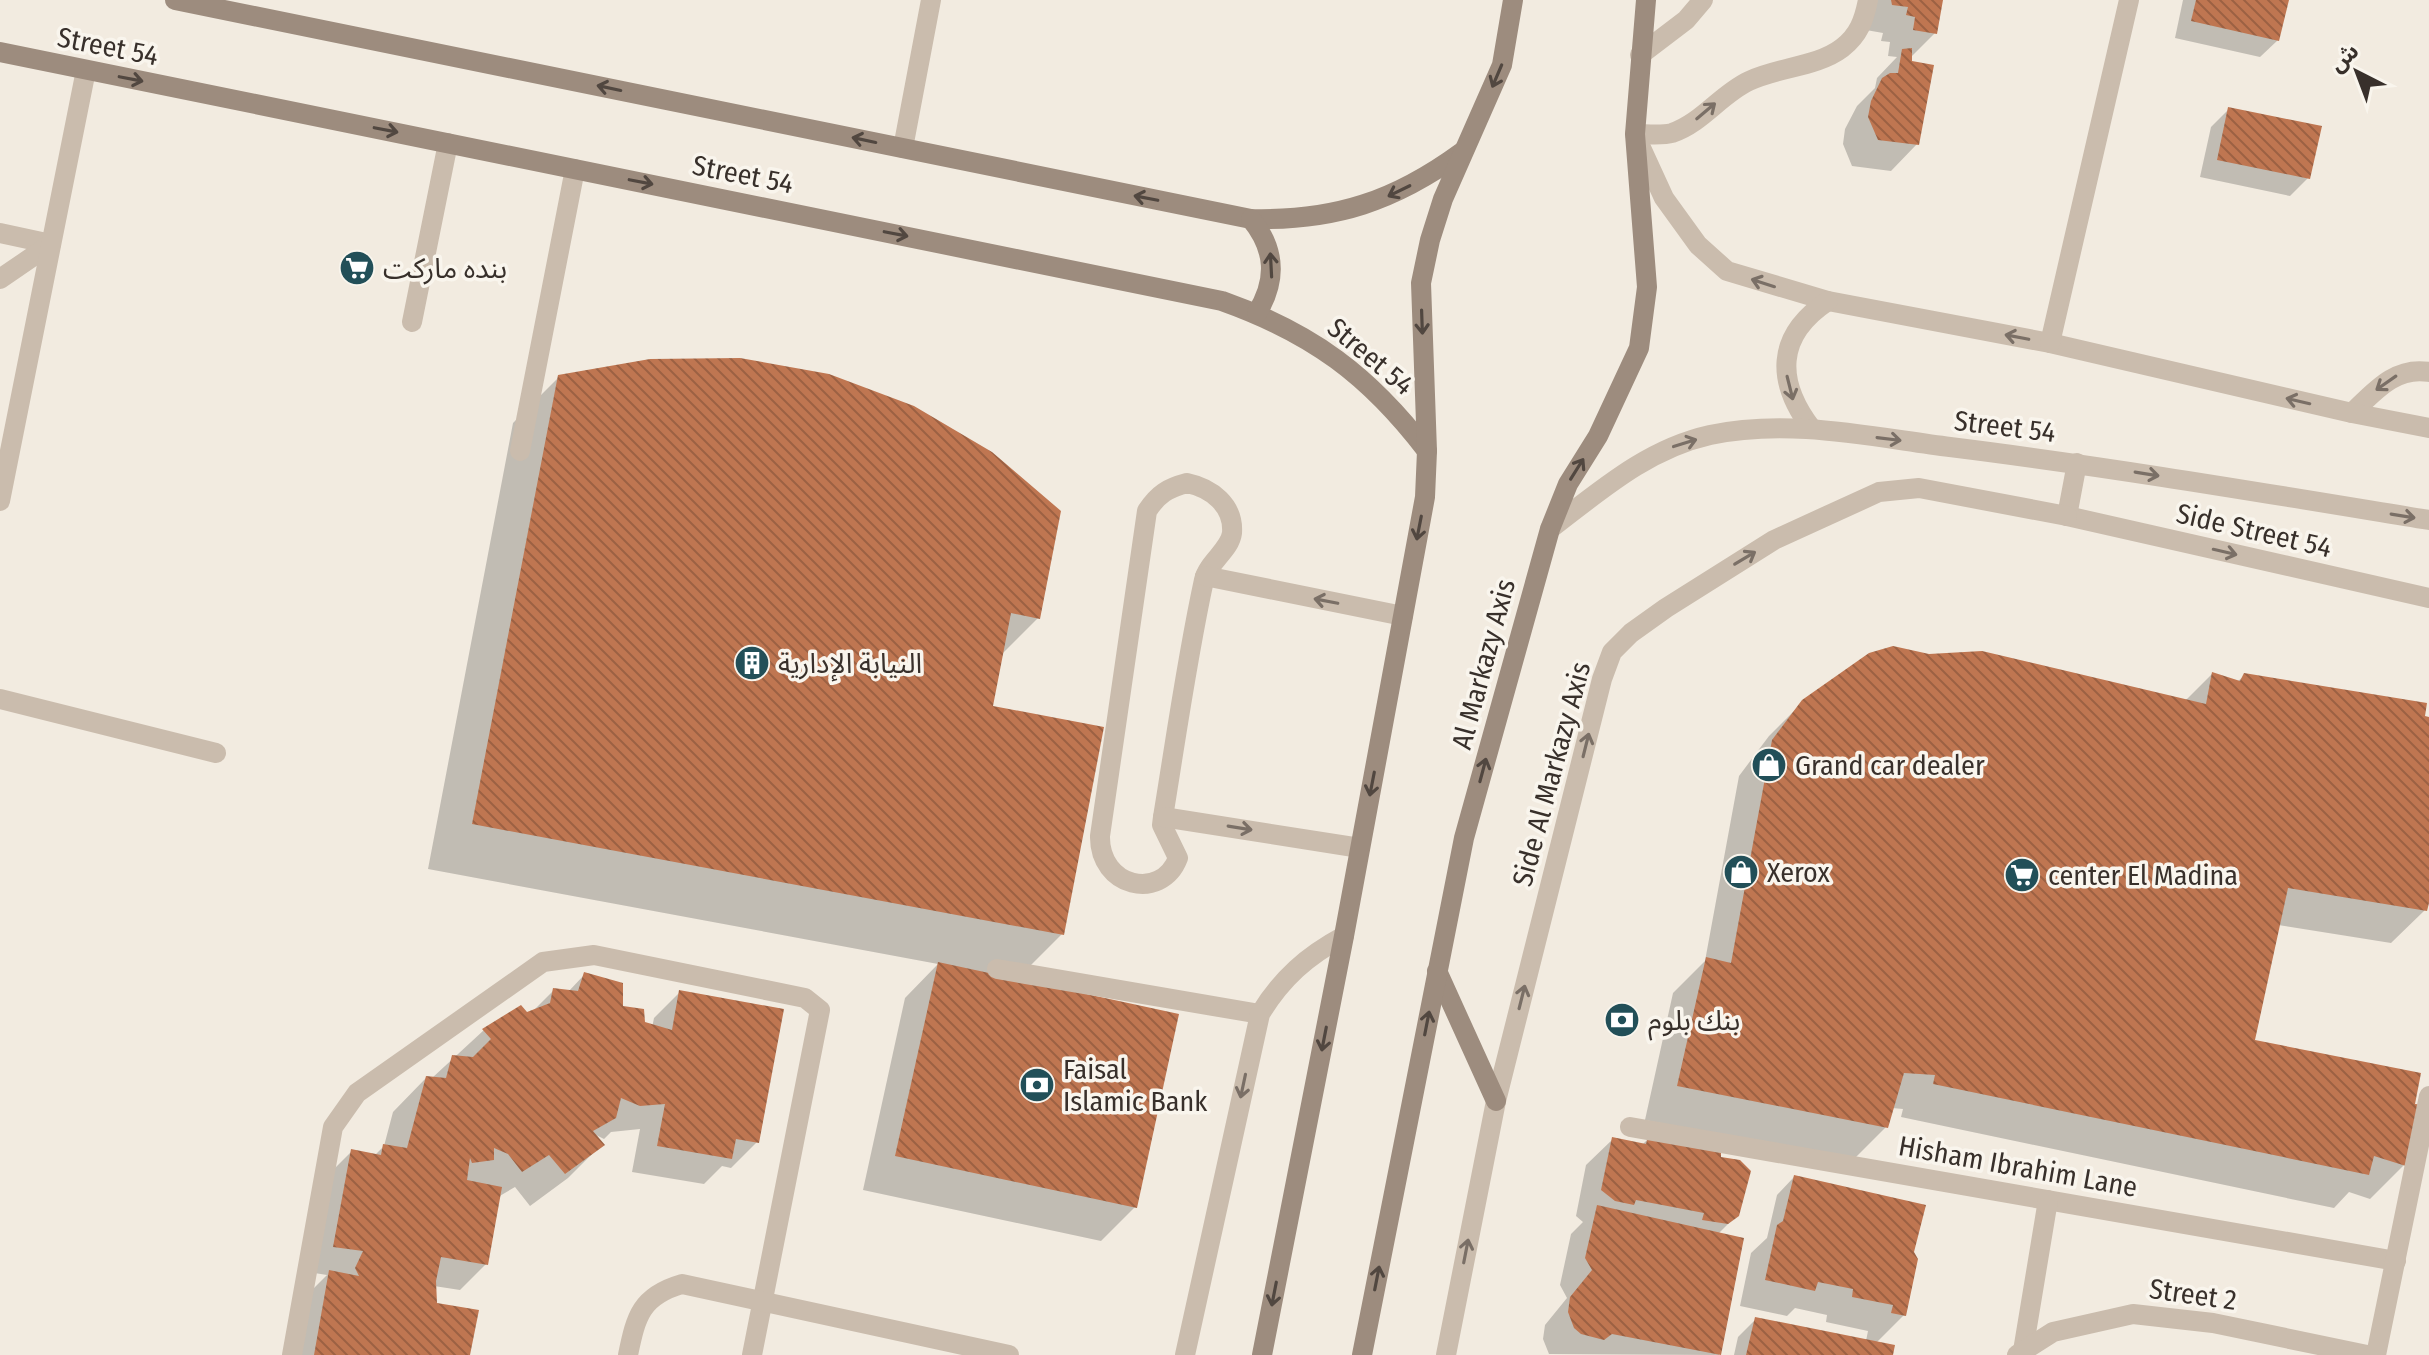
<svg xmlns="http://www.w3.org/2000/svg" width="2429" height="1355" font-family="'Fira Sans Condensed','Noto Sans Arabic',sans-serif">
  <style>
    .shadow { fill: #0003 }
    .building { fill: url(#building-back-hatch) }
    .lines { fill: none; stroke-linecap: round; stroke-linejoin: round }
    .service { stroke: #cabcad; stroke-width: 20 }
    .minor { stroke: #cabcad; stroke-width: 20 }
    .tertiary { stroke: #cabcad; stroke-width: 20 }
    .secondary { stroke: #9d8c7e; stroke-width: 20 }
    .oneway { stroke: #514740 }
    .oneway2 { stroke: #7a6f66 }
    .labels { text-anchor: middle; stroke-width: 7; stroke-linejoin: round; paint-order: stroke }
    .street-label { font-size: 28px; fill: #38302b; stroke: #f9f5ed }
    .poi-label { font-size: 28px; fill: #38302b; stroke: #f9f5ed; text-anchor: start }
  </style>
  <defs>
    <pattern id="building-back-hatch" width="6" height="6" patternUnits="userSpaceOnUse" patternTransform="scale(2)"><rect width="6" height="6" fill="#bf7651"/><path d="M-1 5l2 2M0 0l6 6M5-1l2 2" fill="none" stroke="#9c6143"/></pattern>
  </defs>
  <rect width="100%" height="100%" fill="#f2ebe0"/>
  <g class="shadow">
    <path d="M1864 0H1941L1935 33 1910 58 1917 144 1891 171 1852 166 1843 144 1845 129 1857 106 1875 88 1877 78 1897 57 1888 56 1890 42 1881 41 1883 33 1866 30Z"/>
    <path d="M2183 0H2287L2278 40 2260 57 2175 38Z"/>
    <path d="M2229 109 2308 178 2290 196 2200 177 2211 127Z"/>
    <path d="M559 377 1038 618 1001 655 991 708 1062 934 1015 981 1135 1207 1101 1241 863 1190 905 998 938 964 428 869 513 423Z"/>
    <path d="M2212 674 2237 682 2245 675 2429 719V895L2425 910 2391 943 2278 925 2252 1041 2404 1165 2370 1199 2349 1192 2334 1208 1901 1117 1903 1109 1892 1108 1886 1127 1852 1161 1645 1120 1673 993 1705 961 1739 776 1769 736 1804 701H2185Z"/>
    <path d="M585 974 621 1008 652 1028 654 1018 680 992 757 1142 731 1168 722 1166 704 1184 632 1172 640 1129 611 1132 604 1139 592 1133 602 1144 568 1178 530 1206 515 1187 498 1197 486 1264 460 1290 434 1286 435 1304 468 1355H293L303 1299 327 1275 308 1272 325 1178 351 1152 374 1156 384 1146 393 1112 426 1078H432L484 1030 531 1013 553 991 568 992Z"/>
    <path d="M1613 1139 1642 1145 1648 1139 1737 1215 1718 1234 1719 1355 1549 1354 1543 1339 1545 1325 1567 1298 1560 1285 1571 1234 1583 1222 1576 1216 1586 1165Z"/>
    <path d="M1794 1177 1912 1252 1904 1315 1876 1343 1891 1355H1734L1738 1337 1756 1319 1866 1341 1868 1331 1826 1322 1827 1315 1795 1308 1787 1316 1740 1306 1751 1253 1767 1238 1777 1195Z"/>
  </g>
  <g class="building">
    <path d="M1891 0H1943L1937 34 1913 30 1915 17 1906 15 1908 7 1892 5Z"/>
    <path d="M2196 0H2289L2279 41 2191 21Z"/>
    <path d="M1912 48V61L1934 65 1919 145 1878 140 1868 117 1871 101 1882 78 1890 73H1898L1902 49Z"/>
    <path d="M2228 107 2322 126 2310 179 2217 160Z"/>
    <path d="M740 358 829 374 914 406 992 452 1061 511 1040 619 1011 613 993 706 1104 727 1064 935 472 824 558 375 650 359Z"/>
    <path d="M1893 646 1929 654 1982 651 2206 704 2212 672 2240 681 2244 673 2427 703 2425 716 2429 717V903L2427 911 2288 888 2255 1040 2421 1073 2415 1104 2425 1105 2406 1166 2374 1156 2369 1175 1933 1084 1935 1075 1904 1073 1888 1128 1677 1086 1706 957 1731 963 1772 740 1802 700 1869 653Z"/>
    <path d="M938 962 1179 1014 1137 1208 895 1156Z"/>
    <path d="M584 972 623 983V1006L644 1009 645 1022 672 1030 679 990 784 1009 759 1143 736 1139 732 1159 657 1146 665 1104 640 1106 621 1098 616 1118 593 1131 605 1145 565 1174 549 1155 522 1172 508 1154 494 1148V1160L472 1163 470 1158 467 1180 502 1187 488 1265 441 1257 436 1281 437 1303 479 1310 470 1355H314L329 1270 359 1276 355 1268 363 1251 333 1247 351 1149 381 1155 383 1144 407 1148 426 1076 446 1078 452 1055 473 1057 491 1039 482 1029 521 1005 527 1012 550 1003 553 988 578 991Z"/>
    <path d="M1612 1137 1646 1144 1648 1137 1721 1152V1157L1740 1160 1751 1171 1739 1216 1728 1224 1702 1220 1704 1213 1636 1200 1634 1205 1615 1201 1601 1190Z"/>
    <path d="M1794 1175 1926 1205 1914 1252 1918 1259 1906 1316 1891 1313 1893 1305 1852 1297 1853 1289 1818 1282 1815 1291 1765 1280 1777 1225 1783 1221Z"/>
    <path d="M1597 1205 1744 1238 1721 1355 1612 1334 1604 1340 1581 1334 1574 1328 1568 1312 1570 1297 1592 1270 1585 1258Z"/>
    <path d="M1755 1317 1895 1345 1893 1355H1746Z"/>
  </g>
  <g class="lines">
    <g class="service">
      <path d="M1635 134C1646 134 1662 136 1672 133 1702 123 1721 94 1749 81 1778 67 1817 67 1842 48 1859 35 1864 20 1868 0"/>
      <path d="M903 148 931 0"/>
      <path d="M0 233 51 244"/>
      <path d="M0 279 51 244"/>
      <path d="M412 322 448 143"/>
      <path d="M2352 413C2374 392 2395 366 2429 372"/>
      <path d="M520 451 575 169"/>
      <path d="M1187 483C1211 488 1234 505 1232 533 1230 550 1208 562 1204 580 1187 658 1176 738 1163 817L1162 825 1178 858C1161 902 1099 887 1100 836L1147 511C1158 494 1168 488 1187 483Z"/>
      <path d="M2067 516 2429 598"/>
      <path d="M1205 576 1403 616"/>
      <path d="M0 699 216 753"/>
      <path d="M1163 817 1360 848"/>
      <path d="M997 969 1260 1014"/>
      <path d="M292 1355 333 1127 357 1093 543 962 594 955 805 998 820 1010 752 1355"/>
      <path d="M628 1355C636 1316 641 1296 682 1284L1009 1355"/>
      <path d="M1185 1355 1260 1014C1282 978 1307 956 1344 936"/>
    </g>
    <g class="minor">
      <path d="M1640 55 1686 20 1703 0"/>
      <path d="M1636 137 1664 198 1698 245 1727 271 1828 301 2050 343 2352 413 2429 428"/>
      <path d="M2050 343 2129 0"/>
      <path d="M1812 429C1776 382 1775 336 1828 301"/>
      <path d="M0 501 86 70"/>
      <path d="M2067 516 2077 463"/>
      <path d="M1550 529C1600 491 1647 449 1710 435 1789 418 1871 437 1950 447 2111 467 2270 494 2429 520"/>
      <path d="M1630 1127 2396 1261"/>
      <path d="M2023 1351 2048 1200"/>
      <path d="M2017 1355 2053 1332 2133 1314 2213 1323 2367 1355"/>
      <path d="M2376 1355 2429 1096"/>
    </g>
    <path class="tertiary" d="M1446 1355 1496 1101 1602 679 1612 652 1631 633 1666 608 1774 540 1879 492 1919 488 2067 516"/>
    <g class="secondary">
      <path d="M175 0 1251 219C1335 221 1395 201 1462 152"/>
      <path d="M0 52 1222 301C1312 333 1369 375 1427 451"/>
      <path d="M1251 219C1276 250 1277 280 1257 313"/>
      <path d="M1437 971 1496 1101"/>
      <path d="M1262 1355 1344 936 1425 497 1427 451 1421 283 1430 240 1443 199 1502 65 1513 0"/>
      <path d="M1362 1355 1464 838 1550 529 1568 484 1598 436 1639 348 1647 287 1635 134 1646 0"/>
    </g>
  </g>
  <defs><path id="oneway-shaft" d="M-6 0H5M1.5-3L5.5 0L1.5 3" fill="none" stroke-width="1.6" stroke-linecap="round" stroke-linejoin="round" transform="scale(2)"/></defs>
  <g class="oneway">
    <use href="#oneway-shaft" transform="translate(1497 76) rotate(113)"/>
    <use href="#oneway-shaft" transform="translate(131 79) rotate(11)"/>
    <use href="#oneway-shaft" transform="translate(609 88) rotate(-168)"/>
    <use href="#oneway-shaft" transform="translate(386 130) rotate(11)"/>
    <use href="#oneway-shaft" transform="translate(864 140) rotate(-168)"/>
    <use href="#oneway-shaft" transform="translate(641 182) rotate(11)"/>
    <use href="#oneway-shaft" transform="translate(1399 191) rotate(154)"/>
    <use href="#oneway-shaft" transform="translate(1146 198) rotate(-169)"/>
    <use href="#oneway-shaft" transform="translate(896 234) rotate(11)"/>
    <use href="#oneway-shaft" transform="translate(1271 265) rotate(-93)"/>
    <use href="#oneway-shaft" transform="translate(1422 322) rotate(88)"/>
    <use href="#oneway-shaft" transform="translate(1577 469) rotate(-58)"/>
    <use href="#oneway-shaft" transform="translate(1419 528) rotate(101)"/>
    <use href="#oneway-shaft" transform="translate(1483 770) rotate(-75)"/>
    <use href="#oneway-shaft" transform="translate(1372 784) rotate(101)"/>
    <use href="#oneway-shaft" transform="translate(1427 1023) rotate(-79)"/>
    <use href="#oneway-shaft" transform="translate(1324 1039) rotate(101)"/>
    <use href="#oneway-shaft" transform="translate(1377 1278) rotate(-79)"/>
    <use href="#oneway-shaft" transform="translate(1274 1294) rotate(101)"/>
  </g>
  <g class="oneway2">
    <use href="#oneway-shaft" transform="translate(1706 111) rotate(-40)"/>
    <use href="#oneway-shaft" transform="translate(1763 283) rotate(-162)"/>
    <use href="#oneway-shaft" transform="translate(2017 337) rotate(-169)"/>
    <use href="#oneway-shaft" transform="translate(2386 383) rotate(145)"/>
    <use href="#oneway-shaft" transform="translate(1790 388) rotate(76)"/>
    <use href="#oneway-shaft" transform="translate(2298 401) rotate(-167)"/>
    <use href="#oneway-shaft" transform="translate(1889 439) rotate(7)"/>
    <use href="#oneway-shaft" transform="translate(1685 443) rotate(-17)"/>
    <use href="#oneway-shaft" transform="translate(2147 474) rotate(9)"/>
    <use href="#oneway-shaft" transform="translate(2403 516) rotate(9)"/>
    <use href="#oneway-shaft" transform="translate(2225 552) rotate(13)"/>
    <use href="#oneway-shaft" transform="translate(1745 558) rotate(-31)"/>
    <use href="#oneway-shaft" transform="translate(1326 601) rotate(-169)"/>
    <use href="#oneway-shaft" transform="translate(1586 745) rotate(-76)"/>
    <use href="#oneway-shaft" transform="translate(1240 828) rotate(9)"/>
    <use href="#oneway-shaft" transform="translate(1522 997) rotate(-76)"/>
    <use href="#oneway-shaft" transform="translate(1243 1086) rotate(102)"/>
    <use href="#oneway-shaft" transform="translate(1466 1251) rotate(-79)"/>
  </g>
  <defs>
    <symbol id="supermarket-disc" viewBox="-11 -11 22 22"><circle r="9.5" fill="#224f58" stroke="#f9f5ed"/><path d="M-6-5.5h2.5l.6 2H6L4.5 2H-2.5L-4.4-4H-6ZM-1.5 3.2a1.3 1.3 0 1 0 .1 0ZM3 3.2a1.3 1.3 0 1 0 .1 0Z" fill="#fff"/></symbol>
    <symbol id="building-disc" viewBox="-11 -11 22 22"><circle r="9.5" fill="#224f58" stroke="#f9f5ed"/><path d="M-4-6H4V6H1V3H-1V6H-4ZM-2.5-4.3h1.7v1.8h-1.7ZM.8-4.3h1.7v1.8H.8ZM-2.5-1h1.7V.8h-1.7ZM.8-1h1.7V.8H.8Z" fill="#fff"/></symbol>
    <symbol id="shop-disc" viewBox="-11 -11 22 22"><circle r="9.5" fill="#224f58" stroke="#f9f5ed"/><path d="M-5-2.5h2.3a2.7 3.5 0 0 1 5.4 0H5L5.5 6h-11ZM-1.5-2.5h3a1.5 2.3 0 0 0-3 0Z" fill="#fff"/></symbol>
    <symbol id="bank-disc" viewBox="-11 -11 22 22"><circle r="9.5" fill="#224f58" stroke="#f9f5ed"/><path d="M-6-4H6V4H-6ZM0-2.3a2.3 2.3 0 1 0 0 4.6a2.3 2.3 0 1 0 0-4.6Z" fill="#fff"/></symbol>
  </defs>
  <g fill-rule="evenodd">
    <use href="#supermarket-disc" x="337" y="248" width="40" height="40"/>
    <use href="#building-disc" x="732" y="643" width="40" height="40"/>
    <use href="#shop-disc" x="1749" y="745" width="40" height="40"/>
    <use href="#shop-disc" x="1721" y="852" width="40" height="40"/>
    <use href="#supermarket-disc" x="2002" y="855" width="40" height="40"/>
    <use href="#bank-disc" x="1602" y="1000" width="40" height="40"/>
    <use href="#bank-disc" x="1017" y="1065" width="40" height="40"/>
  </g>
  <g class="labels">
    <g class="street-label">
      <text transform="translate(108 46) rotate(11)" y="10">Street 54</text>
      <text transform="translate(743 174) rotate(11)" y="10">Street 54</text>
      <text transform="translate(1371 356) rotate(40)" y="10">Street 54</text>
      <text transform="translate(2005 426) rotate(7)" y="10">Street 54</text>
      <text transform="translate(2254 530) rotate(13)" y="10">Side Street 54</text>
      <text transform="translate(1483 664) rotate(-75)" y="10">Al Markazy Axis</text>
      <text transform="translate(1551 774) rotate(-75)" y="10">Side Al Markazy Axis</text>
      <text transform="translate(2018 1166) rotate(10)" y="10">Hisham Ibrahim Lane</text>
      <text transform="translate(2193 1294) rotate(8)" y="10">Street 2</text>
    </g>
    <g class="poi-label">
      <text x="383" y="278">بنده ماركت</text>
      <text x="778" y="673">النيابة الإدارية</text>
      <text x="1795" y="775">Grand car dealer</text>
      <text x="1767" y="882">Xerox</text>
      <text x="2048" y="885">center El Madina</text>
      <text x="1648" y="1030">بنك بلوم</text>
      <text x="1063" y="1079">Faisal<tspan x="1063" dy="32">Islamic Bank</tspan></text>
    </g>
  </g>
  <g transform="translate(2357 72) rotate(318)" stroke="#f9f5ed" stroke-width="6" paint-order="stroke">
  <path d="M0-6L14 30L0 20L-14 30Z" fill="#38302b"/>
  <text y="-12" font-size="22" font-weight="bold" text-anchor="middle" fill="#38302b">ش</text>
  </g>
</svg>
